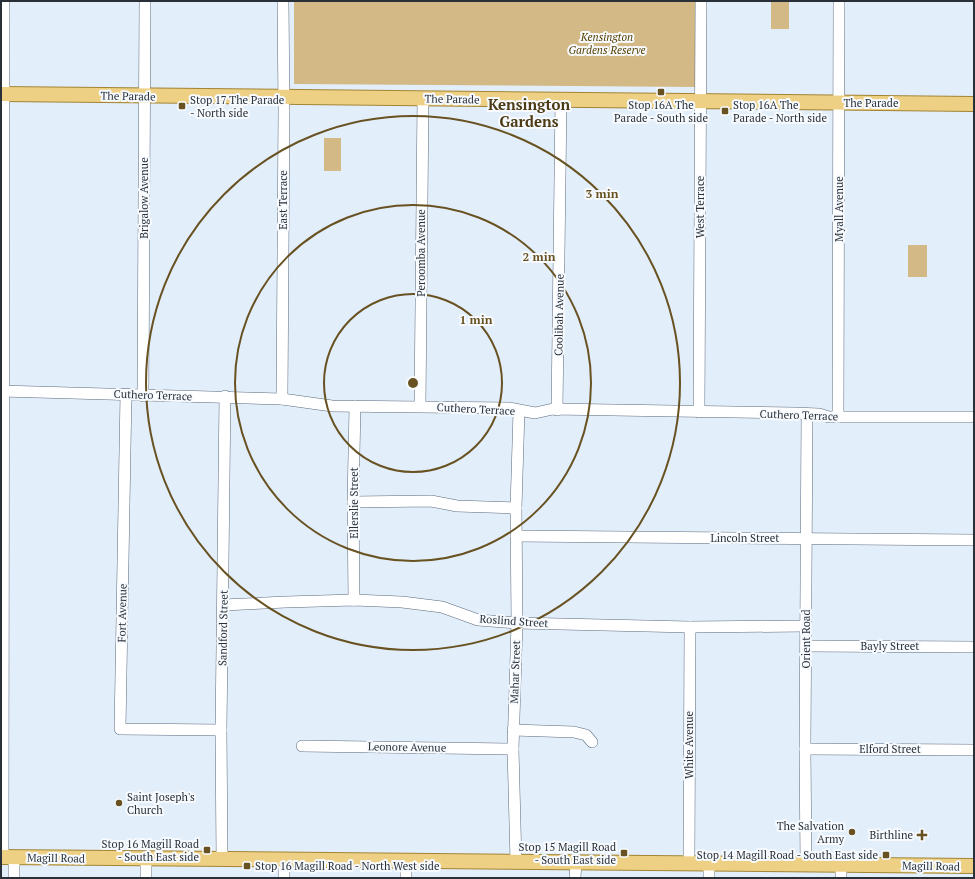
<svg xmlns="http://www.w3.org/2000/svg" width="975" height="879" font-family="'PT Serif',serif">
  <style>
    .green { fill: #d2b985 }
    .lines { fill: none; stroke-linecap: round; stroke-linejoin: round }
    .minor-casing { stroke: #5b6b7d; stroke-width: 12 }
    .major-casing { stroke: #a28434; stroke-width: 16 }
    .minor { stroke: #fff; stroke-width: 11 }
    .major { stroke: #eed084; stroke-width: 14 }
    .ring { fill: none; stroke: #685221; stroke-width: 2 }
    .poi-dot { fill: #685221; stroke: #f7fbff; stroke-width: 1.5 }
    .labels { text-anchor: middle; stroke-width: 4; stroke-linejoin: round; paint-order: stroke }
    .park-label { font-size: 11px; font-style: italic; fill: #563f00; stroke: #f7fbff }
    .street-label { font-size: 11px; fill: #293038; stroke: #f7fbff }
    .poi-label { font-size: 11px; fill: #293038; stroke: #f7fbff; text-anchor: end }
    .district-label { font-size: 15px; font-weight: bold; fill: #4c3b14; stroke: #f7fbff }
    .centre { fill: #685221; stroke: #f7fbff; stroke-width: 2 }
    .ring-label { font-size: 12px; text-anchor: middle; font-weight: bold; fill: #685221; stroke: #f7fbff; stroke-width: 4; stroke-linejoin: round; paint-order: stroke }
  </style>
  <rect width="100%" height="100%" fill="#e3eefb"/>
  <g class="green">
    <path d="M294 1H696V87L294 84Z"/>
    <rect x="771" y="1" width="18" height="28"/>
    <rect x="324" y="138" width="17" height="33"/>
    <rect x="908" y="245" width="19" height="32"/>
  </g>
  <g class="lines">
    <defs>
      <g id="minor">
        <path d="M1 391 282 399 332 406 509 408 535 413 553 409 794 413 819 414 829 417H974"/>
        <path d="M126 394 120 729 221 730"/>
        <path d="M143 396 145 1"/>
        <path d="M282 399 284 111 283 1"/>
        <path d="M420 406 423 99"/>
        <path d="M557 410 561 100"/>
        <path d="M699 412 701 1"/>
        <path d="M838 417 839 1"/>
        <path d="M353 502 431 501 457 506 516 508"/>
        <path d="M516 536 974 540"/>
        <path d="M354 600 353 502 355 406"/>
        <path d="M223 605 286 602 354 600 402 602 442 607 478 620 517 623 690 627 806 626"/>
        <path d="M806 646 974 647"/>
        <path d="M513 730 574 732 586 735 592 742"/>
        <path d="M302 746 513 749"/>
        <path d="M805 749 974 750"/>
        <path d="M3 857 4 1"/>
        <path d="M222 859 221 730 225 396"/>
        <path d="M516 862 513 749 517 623 516 508 519 411"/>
        <path d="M689 863 690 627"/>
        <path d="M806 864 805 749 807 414"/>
        <path d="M14 878V857"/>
        <path d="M146 878V858"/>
        <path d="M284 878V860"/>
        <path d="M406 878V861"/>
        <path d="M575 878 576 862"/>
        <path d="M709 878V864"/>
        <path d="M841 878V865"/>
      </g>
      <g id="major">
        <path d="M1 94 974 104"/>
        <path d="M1 857 974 866"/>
      </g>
    </defs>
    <use href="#minor" class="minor-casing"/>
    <use href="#major" class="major-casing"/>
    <use href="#minor" class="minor"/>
    <use href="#major" class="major"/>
  </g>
  <g class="ring">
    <circle cx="413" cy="383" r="89"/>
    <circle cx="413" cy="383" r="178"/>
    <circle cx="413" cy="383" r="267"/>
  </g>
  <g class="poi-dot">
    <rect x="657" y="88" width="8" height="8" rx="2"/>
    <rect x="178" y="102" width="8" height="8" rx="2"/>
    <rect x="721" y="107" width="8" height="8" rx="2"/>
    <circle cx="119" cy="803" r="4"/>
    <circle cx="852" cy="832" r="4"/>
    <path d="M920 829h4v4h4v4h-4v4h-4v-4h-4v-4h4z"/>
    <rect x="203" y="846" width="8" height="8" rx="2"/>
    <rect x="620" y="849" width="8" height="8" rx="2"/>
    <rect x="882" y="851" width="8" height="8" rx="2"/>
    <rect x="243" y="862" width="8" height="8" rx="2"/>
  </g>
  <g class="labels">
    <g class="park-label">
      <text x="607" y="41">Kensington<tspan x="607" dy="13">Gardens Reserve</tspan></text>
    </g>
    <g class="street-label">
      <text transform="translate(128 96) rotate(1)" y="4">The Parade</text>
      <text transform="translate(452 99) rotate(1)" y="4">The Parade</text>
      <text x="871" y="107">The Parade</text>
      <text transform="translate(144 198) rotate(-90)" y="4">Brigalow Avenue</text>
      <text transform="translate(283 200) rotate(-90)" y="4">East Terrace</text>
      <text transform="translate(700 207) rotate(-90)" y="4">West Terrace</text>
      <text transform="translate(839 209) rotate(-90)" y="4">Myall Avenue</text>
      <text transform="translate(421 253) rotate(-90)" y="4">Peroomba Avenue</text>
      <text transform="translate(559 315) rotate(-89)" y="4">Coolibah Avenue</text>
      <text transform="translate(153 395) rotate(2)" y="4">Cuthero Terrace</text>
      <text transform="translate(476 409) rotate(3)" y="4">Cuthero Terrace</text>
      <text transform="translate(799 415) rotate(2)" y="4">Cuthero Terrace</text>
      <text transform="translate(354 503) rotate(-90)" y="4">Ellerslie Street</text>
      <text x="745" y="542">Lincoln Street</text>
      <text transform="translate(122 613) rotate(-89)" y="4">Fort Avenue</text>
      <text transform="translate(514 621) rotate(4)" y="4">Roslind Street</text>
      <text transform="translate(223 628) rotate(-89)" y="4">Sandford Street</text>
      <text transform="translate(806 639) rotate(-90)" y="4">Orient Road</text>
      <text x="890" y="650">Bayly Street</text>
      <text transform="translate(515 672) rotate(-88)" y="4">Mahar Street</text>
      <text transform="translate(689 745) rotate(-90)" y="4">White Avenue</text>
      <text transform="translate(407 747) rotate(1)" y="4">Leonore Avenue</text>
      <text x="890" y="753">Elford Street</text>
      <text transform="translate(56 858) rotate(1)" y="4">Magill Road</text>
      <text transform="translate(931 866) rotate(1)" y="4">Magill Road</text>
    </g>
    <g class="poi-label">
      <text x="190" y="104" text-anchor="start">Stop 17 The Parade<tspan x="190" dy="13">- North side</tspan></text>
      <text x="661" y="109" text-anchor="middle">Stop 16A The<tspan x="661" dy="13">Parade - South side</tspan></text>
      <text x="733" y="109" text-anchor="start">Stop 16A The<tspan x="733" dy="13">Parade - North side</tspan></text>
      <text x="127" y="801" text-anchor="start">Saint Joseph's<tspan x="127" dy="13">Church</tspan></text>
      <text x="844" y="830">The Salvation<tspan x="844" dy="13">Army</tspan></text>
      <text x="913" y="839">Birthline</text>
      <text x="199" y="848">Stop 16 Magill Road<tspan x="199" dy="13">- South East side</tspan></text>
      <text x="616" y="851">Stop 15 Magill Road<tspan x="616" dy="13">- South East side</tspan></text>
      <text x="878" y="859">Stop 14 Magill Road - South East side</text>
      <text x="255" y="870" text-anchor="start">Stop 16 Magill Road - North West side</text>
    </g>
    <g class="district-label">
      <text x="529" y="110">Kensington<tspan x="529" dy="17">Gardens</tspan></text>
    </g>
  </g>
  <circle cx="413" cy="383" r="6" class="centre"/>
  <g class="ring-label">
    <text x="602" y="198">3 min</text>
    <text x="539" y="261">2 min</text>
    <text x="476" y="324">1 min</text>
  </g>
  <rect width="975" height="879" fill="none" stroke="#293038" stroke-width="4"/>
</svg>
